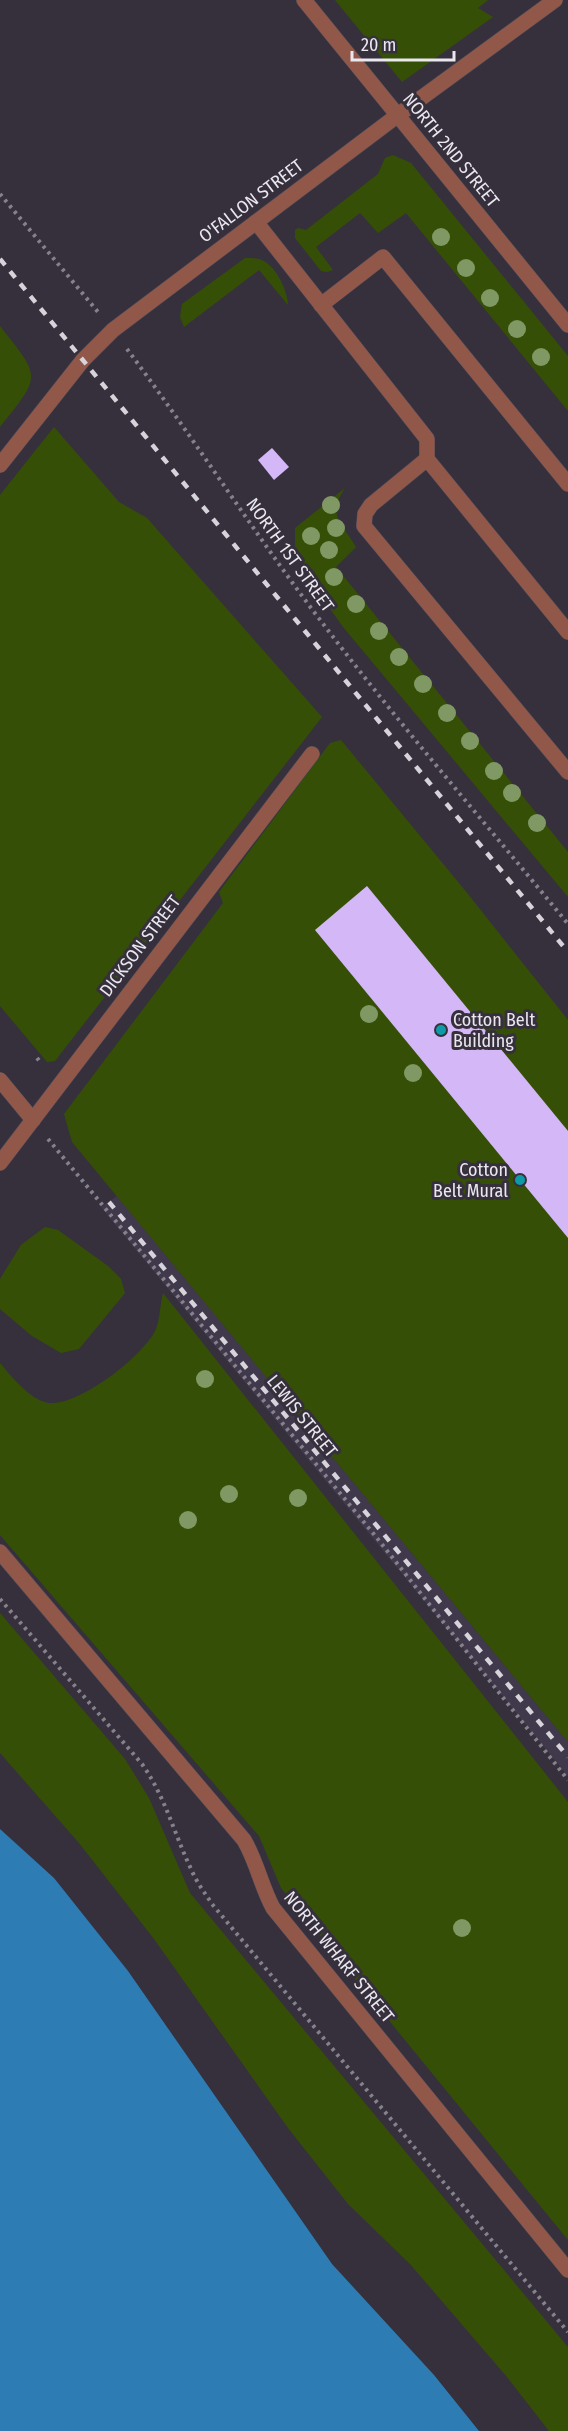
<svg xmlns="http://www.w3.org/2000/svg" width="568" height="2431" font-family="'Fira Sans Condensed',sans-serif">
  <style>
    .built { fill: #40394b }
    .green { fill: #355006 }
    .water { fill: #2d7cb4 }
    .building { fill: #d4b7f7 }
    .lines { fill: none; stroke-linecap: round; stroke-linejoin: round }
    .minor-casing { stroke: #534d59; stroke-width: 16 }
    .path { stroke: #86818c; stroke-width: 4; stroke-dasharray: 3 4.5; stroke-linecap: butt }
    .minor { stroke: #91584a; stroke-width: 15 }
    .rail { stroke: #d6d3db; stroke-width: 4.5; stroke-dasharray: 8 8; stroke-linecap: butt }
    .tree { fill: #809863 }
    .culture-dot { fill: #0f9aa8; stroke: #36303d; stroke-width: 2 }
    .labels { text-anchor: middle; stroke-width: 6; stroke-linejoin: round; paint-order: stroke }
    .street-label { font-size: 18px; fill: #eae7ef; stroke: #36303d }
    .poi-label { font-size: 18px; fill: #eae7ef; stroke: #36303d; text-anchor: start }
  </style>
  <rect width="100%" height="100%" fill="#36303d"/>
  <path class="built" d="M117 1196 568 1742V1776L101 1207Z"/>
  <g class="green">
    <path d="M335 0H488L478 8 493 17 402 82Z"/>
    <path d="M393 155 411 163 568 356V411L406 213 378 233 360 213 316 247 333 270 327 272 321 271 295 238V230L298 228 306 230 378 174 385 158Z"/>
    <path d="M245 258C249 258 255 258 259 259 275 263 288 291 288 305L259 270 184 327 180 317 182 304Z"/>
    <path d="M0 326C41 378 42 375 0 427Z"/>
    <path d="M54 427 119 502 147 518 322 717 55 1061 47 1062 0 1006V495Z"/>
    <path d="M345 488C326 516 343 524 356 547L336 567 568 852V897L343 627 316 589 295 550V528Z"/>
    <path d="M341 740 468 894 568 1020V1742L72 1142 64 1114 223 903 219 892 330 743Z"/>
    <path d="M45 1227 58 1230 108 1266 121 1279 125 1293 79 1349 61 1353 32 1336 0 1309V1279L21 1245Z"/>
    <path d="M163 1293 568 1802V2240L281 1888 259 1836 0 1535V1363C12 1377 30 1400 49 1403 79 1406 144 1356 156 1329 160 1319 160 1305 163 1293Z"/>
    <path d="M0 1613 125 1759 149 1798 190 1893 568 2347V2431H549L507 2377 410 2264 348 2204 288 2128 154 1939 79 1843 0 1753Z"/>
  </g>
  <path class="water" d="M0 1829 54 1878 128 1971 332 2264 434 2375 479 2431H0Z"/>
  <g class="building">
    <path d="M272 448 289 467 274 480 258 460Z"/>
    <path d="M367 886 568 1131V1238L315 930Z"/>
  </g>
  <g class="lines">
    <defs>
      <g id="minor">
        <path d="M304 0 568 325"/>
        <path d="M256 222 427 439V459L371 505 365 514 364 526 568 772"/>
        <path d="M321 305 383 257 568 484"/>
        <path d="M427 459 568 632"/>
        <path d="M0 465 83 360 113 330 398 115 555 0"/>
        <path d="M0 1080 33 1120"/>
        <path d="M0 1163 312 754"/>
        <path d="M0 1552 244 1840C257 1862 261 1886 273 1908L568 2270"/>
      </g>
    </defs>
    <use href="#minor" class="minor-casing"/>
    <g class="path">
      <path d="M0 194 98 312"/>
      <path d="M127 349C196 441 257 538 327 629 404 730 488 826 568 924"/>
      <path d="M37 1058 41 1063"/>
      <path d="M48 1139 377 1538 568 1780"/>
      <path d="M0 1599 142 1764C166 1798 174 1834 192 1871 197 1883 205 1893 212 1904L568 2332"/>
    </g>
    <use href="#minor" class="minor"/>
    <g class="rail">
      <path d="M0 259 568 952"/>
      <path d="M109 1202 568 1757"/>
    </g>
  </g>
  <g class="tree">
    <circle cx="441" cy="237" r="9"/>
    <circle cx="466" cy="268" r="9"/>
    <circle cx="490" cy="298" r="9"/>
    <circle cx="517" cy="329" r="9"/>
    <circle cx="541" cy="357" r="9"/>
    <circle cx="331" cy="505" r="9"/>
    <circle cx="336" cy="528" r="9"/>
    <circle cx="311" cy="536" r="9"/>
    <circle cx="329" cy="550" r="9"/>
    <circle cx="334" cy="577" r="9"/>
    <circle cx="356" cy="604" r="9"/>
    <circle cx="379" cy="631" r="9"/>
    <circle cx="399" cy="657" r="9"/>
    <circle cx="423" cy="684" r="9"/>
    <circle cx="447" cy="713" r="9"/>
    <circle cx="470" cy="741" r="9"/>
    <circle cx="494" cy="771" r="9"/>
    <circle cx="512" cy="793" r="9"/>
    <circle cx="537" cy="823" r="9"/>
    <circle cx="369" cy="1014" r="9"/>
    <circle cx="413" cy="1073" r="9"/>
    <circle cx="205" cy="1379" r="9"/>
    <circle cx="229" cy="1494" r="9"/>
    <circle cx="298" cy="1498" r="9"/>
    <circle cx="188" cy="1520" r="9"/>
    <circle cx="462" cy="1928" r="9"/>
  </g>
  <g class="culture-dot">
    <circle cx="441" cy="1030" r="6"/>
    <circle cx="520" cy="1180" r="6"/>
  </g>
  <g class="labels">
    <g class="street-label">
      <text transform="translate(451 150) rotate(51)" y="6">NORTH 2ND STREET</text>
      <text transform="translate(251 201) rotate(-37)" y="6">O'FALLON STREET</text>
      <text transform="translate(290 555) rotate(54)" y="6">NORTH 1ST STREET</text>
      <text transform="translate(140 946) rotate(-53)" y="6">DICKSON STREET</text>
      <text transform="translate(302 1416) rotate(51)" y="6">LEWIS STREET</text>
      <text transform="translate(339 1957) rotate(51)" y="6">NORTH WHARF STREET</text>
    </g>
    <g class="poi-label">
      <text x="453" y="1026">Cotton Belt<tspan x="453" dy="21">Building</tspan></text>
      <text x="508" y="1176" text-anchor="end">Cotton<tspan x="508" dy="21">Belt Mural</tspan></text>
    </g>
  </g>
  <path d="M352 51v9h102v-9" fill="none" stroke="#eae7ef" stroke-width="3"/>
  <text x="361" y="51" font-size="18" fill="#eae7ef" stroke="#36303d" stroke-width="4.5" paint-order="stroke">20 m</text>
</svg>
